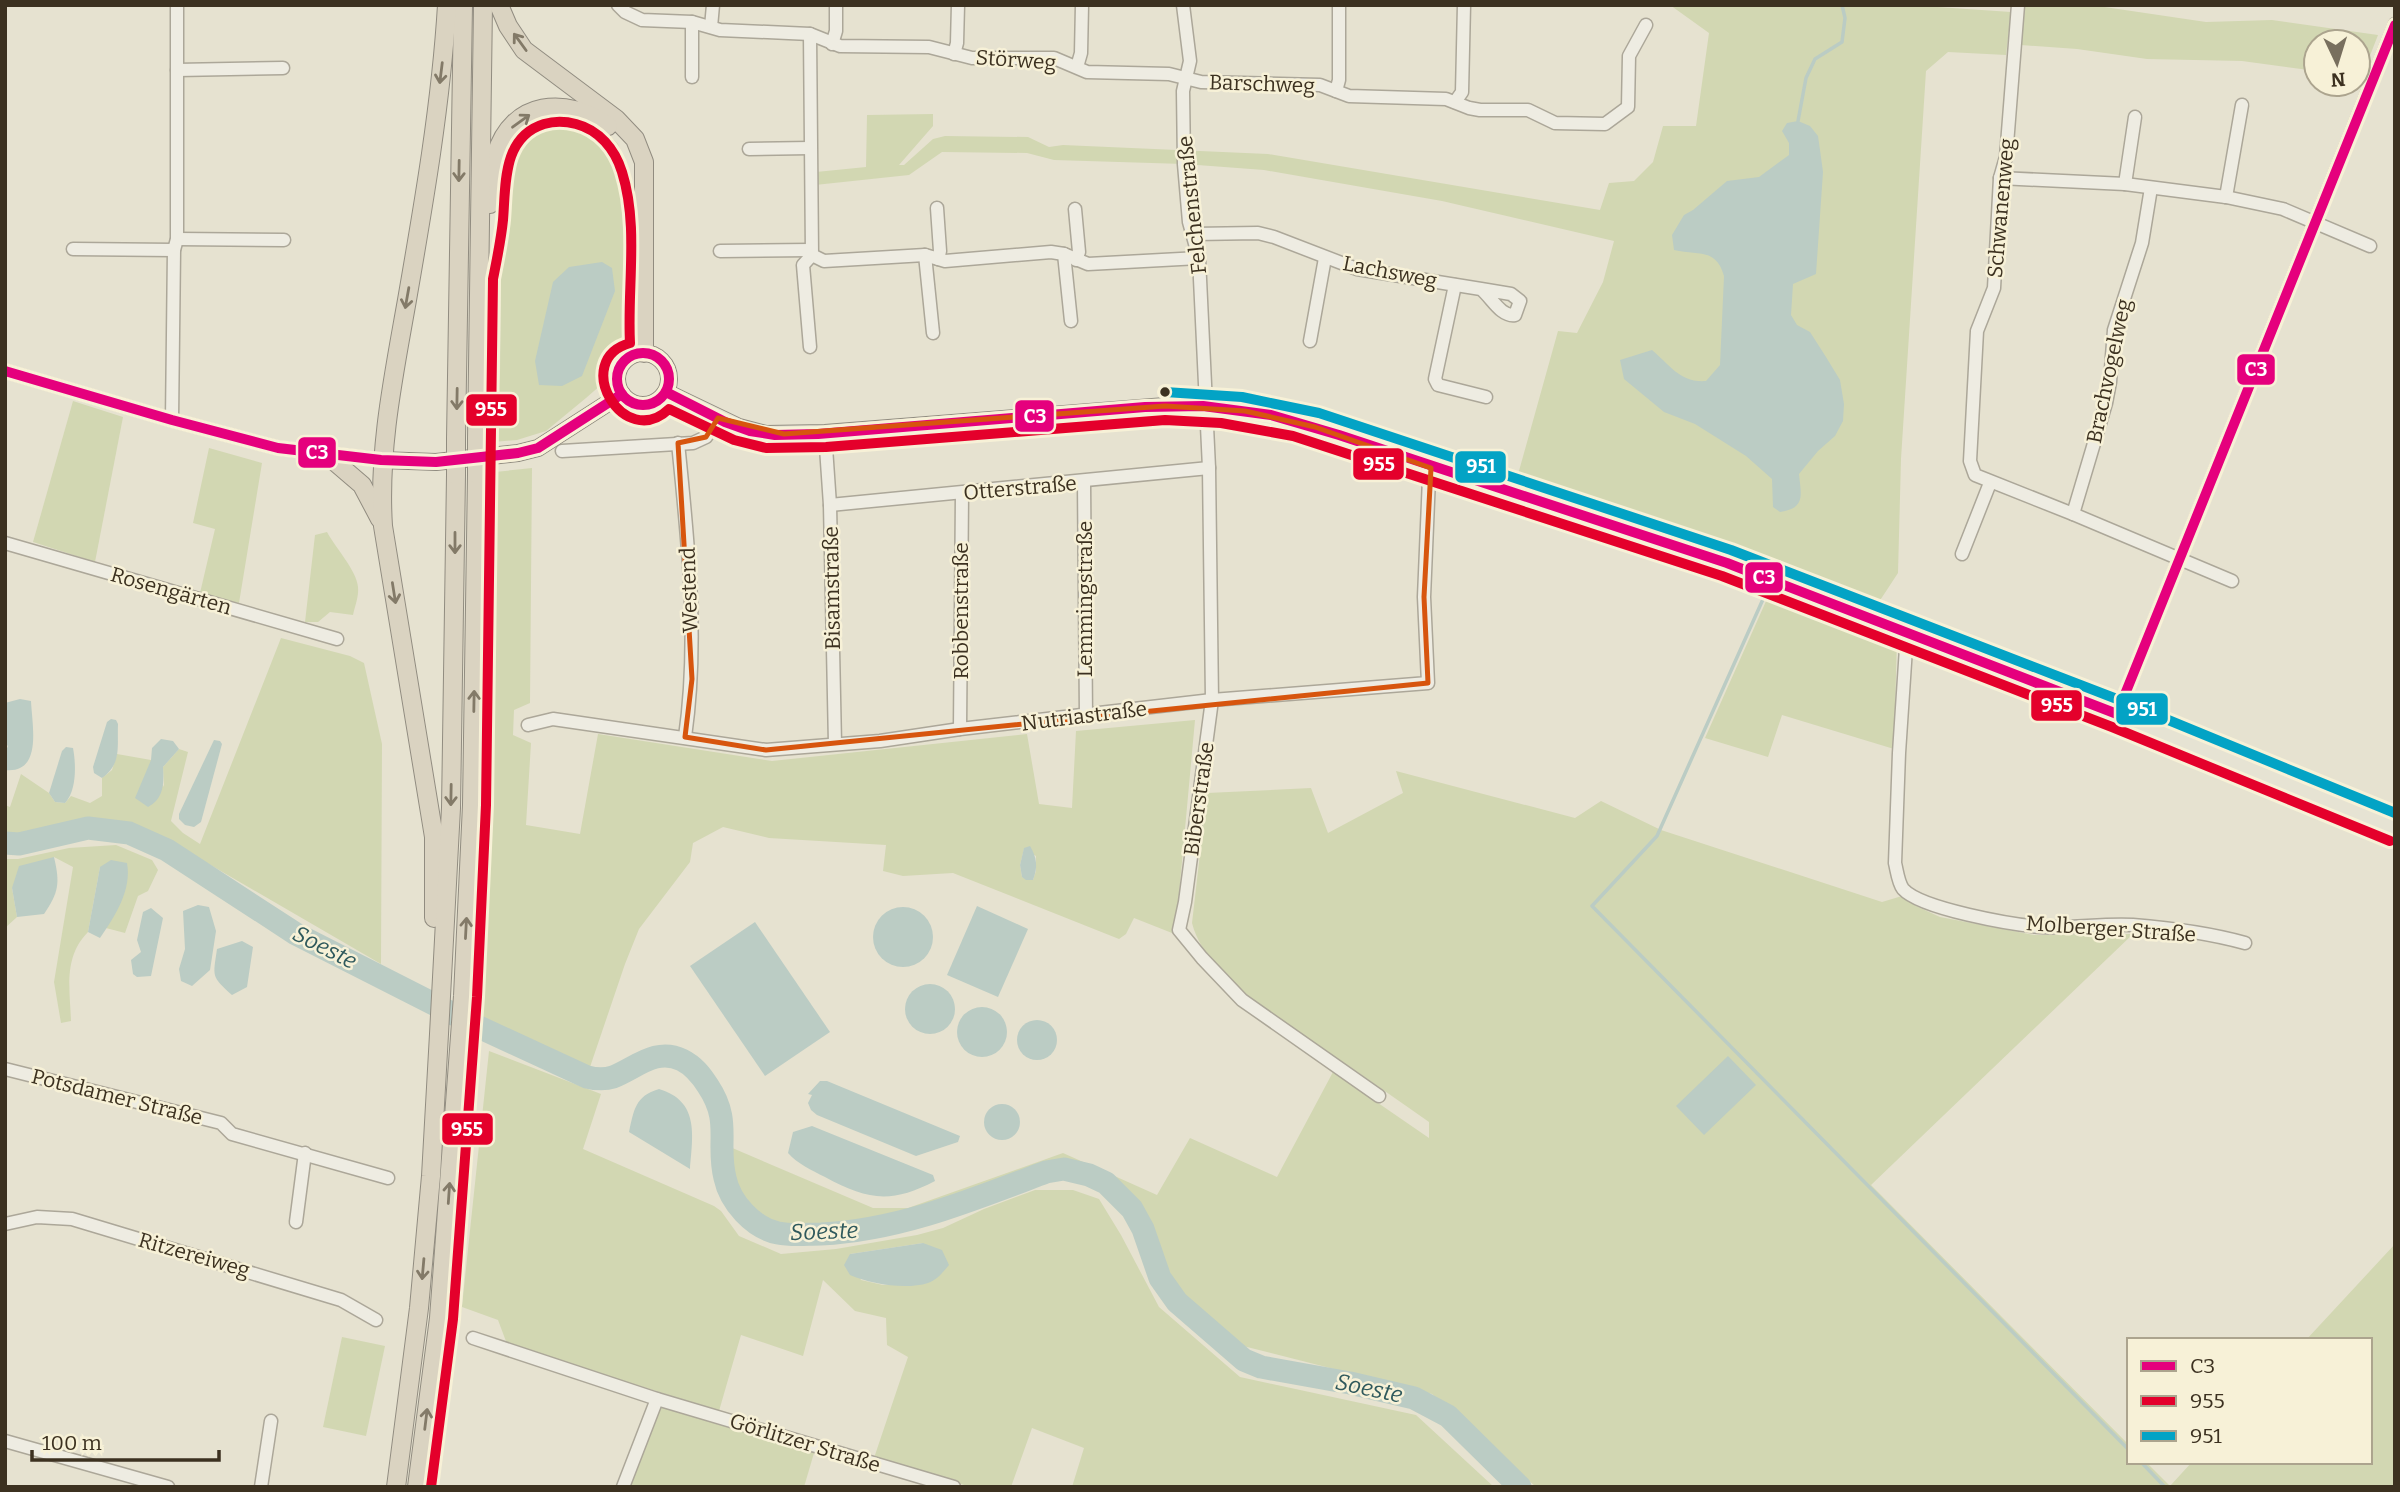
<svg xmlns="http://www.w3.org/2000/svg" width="2400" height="1492" font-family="Bitter,serif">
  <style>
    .green { fill: #d2d7b2; fill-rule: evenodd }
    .water { fill: #bbccc4 }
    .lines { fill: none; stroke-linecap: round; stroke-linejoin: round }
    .stream { stroke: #bbccc4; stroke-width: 3.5 }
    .river { stroke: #bbccc4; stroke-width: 23 }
    .minor-casing { stroke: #aca799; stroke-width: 15 }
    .major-casing { stroke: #918c80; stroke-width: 18 }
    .highway-casing { stroke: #918c80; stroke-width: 20 }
    .minor { stroke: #eeece2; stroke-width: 12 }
    .major { stroke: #e6e3d3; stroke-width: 16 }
    .highway { stroke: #dad3c1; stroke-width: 18 }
    .highway-bridge-casing { stroke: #918c80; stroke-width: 20; stroke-linecap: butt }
    .highway-bridge { stroke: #dad3c1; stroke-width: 18 }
    .bus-1-casing { stroke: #f7f1d7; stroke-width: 16 }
    .bus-2-casing { stroke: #f7f1d7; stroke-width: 16 }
    .bus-3-casing { stroke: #f7f1d7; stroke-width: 16 }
    .bus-1 { stroke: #e5007d; stroke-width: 10 }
    .bus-2 { stroke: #e4002b; stroke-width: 10 }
    .bus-3 { stroke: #03a3c5; stroke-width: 10 }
    .oneway { stroke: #837a68 }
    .marked { fill: none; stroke: #d7550e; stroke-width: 5; stroke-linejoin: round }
    .bus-dot { fill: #3c3120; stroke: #f7f1d7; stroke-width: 2.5 }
    .labels { text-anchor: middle; stroke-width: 5; stroke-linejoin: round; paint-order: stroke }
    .street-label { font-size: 21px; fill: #3c3120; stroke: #f7f1d7 }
    .water-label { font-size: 23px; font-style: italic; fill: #2f595c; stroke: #f7f1d7 }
    .line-badge { stroke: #f7f1d7; stroke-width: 2.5 }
    .badge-label { font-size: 19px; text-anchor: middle; font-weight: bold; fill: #fff }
  </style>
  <rect width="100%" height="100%" fill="#e6e2d0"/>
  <g class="green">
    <path d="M1670 5H1908L2011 12 2006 55 1948 52 1926 71 1901 459 1898 573 1873 611 1517 478 1558 331 1577 333 1603 282 1614 241 1442 201 1264 170 1184 164 1054 160 1027 153 942 152 909 175 815 185 816 172 866 167 867 115 933 114V126L899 165H904L933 139 945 136 1028 137 1049 147 1063 145 1268 154 1600 210 1609 183 1634 181 1653 162 1663 126H1696L1709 33Z"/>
    <path d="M2023 5H2091L2206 22 2272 20 2378 35 2362 76H2358V42H2316V71L2242 61 2147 59 2077 49 2021 45Z"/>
    <path d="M580 116 601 127 618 144 627 171 629 331 605 367 602 384 586 398 546 431 517 440 493 442 500 374 502 167C513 127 542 120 580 116Z"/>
    <path d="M73 401 123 417 95 562 33 542Z"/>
    <path d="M209 448 262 463 239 603 200 593 215 529 193 523Z"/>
    <path d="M532 468 530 703 514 710 513 735 531 743 526 825 580 834 598 734 772 761 1027 734 1039 804 1072 808 1076 731 1195 720 1176 927 1172 933 1134 918 1126 934 1119 939 953 873 903 876 883 871 886 845 769 838 723 827 693 843 690 862 639 929 625 964 589 1070 534 1041 479 1018 490 819 495 472ZM1024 849 1036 856V871L1033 880 1022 877 1020 865Z"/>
    <path d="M327 532C335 547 357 571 358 587 359 596 355 606 353 615L330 612 318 622H305L315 535Z"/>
    <path d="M1771 590 1897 638 1894 749 1782 715 1768 757 1705 738Z"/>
    <path d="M281 638 350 656 364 663 382 744 381 964 195 856 183 855 118 826 71 827 19 841 5 840V805L10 807 21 774 49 793 55 802 65 803 71 796 90 803 102 796V778L112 770 117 754 151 760 164 787 163 767 179 749 188 752 171 821 183 833 200 844Z"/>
    <path d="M1396 771 1575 818 1601 801 1661 830 1882 902 1902 896 1916 906 1940 917 2034 935 2133 934 1871 1185 2129 1445V1462H2146L2170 1486 2192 1462H2370V1340H2306L2395 1244V1487H1536L1432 1394 1243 1346 1181 1294 1136 1206 1108 1177 1058 1166 907 1217 857 1227 784 1228 757 1212 735 1184 730 1147 873 1208H908L1063 1153 1157 1195 1190 1138 1277 1177 1333 1072 1429 1138V1122C1396 1099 1364 1076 1331 1054 1287 1023 1205 977 1192 923L1207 793 1311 788 1328 833 1403 793Z"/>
    <path d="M116 845 152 860 158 870 148 891 138 896 125 933 106 928 114 913 100 867 88 932C63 957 70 990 71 1021L61 1023 54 982 73 867 54 857 12 888 17 917 5 928V859H18L69 848Z"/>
    <path d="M489 1051 601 1094 583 1149 714 1206 721 1211 739 1236 781 1254 836 1249 917 1235 943 1228 984 1209 1035 1190H1073L1099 1199 1121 1235 1159 1307 1240 1377 1416 1415 1494 1487H1072L1084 1448 1032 1428 1011 1487H971L874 1458 908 1357 887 1345 886 1318 855 1311 823 1280 803 1356 741 1335 719 1411 507 1344 498 1320 462 1307 436 1487H424L450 1306H462ZM923 1243 927 1283 883 1285 861 1280 850 1254Z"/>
    <path d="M342 1337 385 1346 366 1436 323 1427Z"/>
    <path d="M660 1407 814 1453 804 1487H628Z"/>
  </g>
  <g class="water">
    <path d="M1798 121 1810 126 1818 136 1820 150 1823 172 1816 274 1793 284 1791 315 1797 325 1810 332 1826 357 1840 380 1844 404 1843 421 1835 436 1818 451 1799 474C1801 495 1806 508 1780 512L1773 507 1772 479 1746 456 1695 424 1664 412 1624 379 1620 360 1652 350C1670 365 1680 383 1706 381L1720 365 1724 276C1716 247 1697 256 1674 250L1672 235 1684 215 1693 210 1727 181 1759 177 1789 155V143L1782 131 1787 123Z"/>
    <path d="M602 262 612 268 615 291 582 376 562 386 539 385 535 361 553 282 569 267Z"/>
    <path d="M20 699 31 701C32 725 43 774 5 770V753L8 746 5 743V703Z"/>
    <path d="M111 719 116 720 118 724C117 746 122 764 102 778L94 773 93 767 107 722Z"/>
    <path d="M161 739 173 741 179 749 163 767C164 783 164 799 148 807L135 798 151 760 152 748Z"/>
    <path d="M214 740 220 741 222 744 201 822 194 827 185 825 179 819V814Z"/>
    <path d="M66 747 73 748C76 764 77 790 65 803L55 802 49 793 62 751Z"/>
    <path d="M1030 846C1037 858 1038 867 1033 880H1026L1022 877 1020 865 1024 848Z"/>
    <path d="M54 857C60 883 59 892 44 914L17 917 12 888 19 866Z"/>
    <path d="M111 860 127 863C132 890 115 916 100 938L88 932 100 867Z"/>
    <path d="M198 905 209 907 216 931 210 970 192 986 181 981 179 969 185 949 183 911Z"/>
    <path d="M977 906 1028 929 998 997 947 975Z"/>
    <circle cx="903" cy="937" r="30"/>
    <path d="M151 908 163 918 151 976 137 977 133 974 131 960 141 952 137 940 143 912Z"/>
    <path d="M755 922 830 1032 765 1076 690 966Z"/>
    <path d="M242 941 253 947 247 987 232 995C211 976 213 977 217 949Z"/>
    <circle cx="930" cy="1009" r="25"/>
    <circle cx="982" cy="1032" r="25"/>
    <circle cx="1037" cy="1040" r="20"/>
    <path d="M1728 1056 1756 1085 1704 1135 1676 1106Z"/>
    <path d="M820 1081H827L960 1136 958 1142 916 1156 817 1115 811 1110 808 1103 812 1095 808 1094Z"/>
    <path d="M659 1089C699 1101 693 1134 690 1169L629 1132C634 1110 635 1096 659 1089Z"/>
    <circle cx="1002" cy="1122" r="18"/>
    <path d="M812 1126 933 1175 935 1181C891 1204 867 1200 825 1177 811 1170 798 1164 788 1153L793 1132Z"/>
    <path d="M923 1243 942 1250 949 1265C943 1272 937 1280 928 1283 906 1290 870 1284 850 1275L844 1265 850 1254Z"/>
  </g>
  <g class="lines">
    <g class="stream">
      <path d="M1798 121 1806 78 1815 59 1842 42 1845 18 1842 5"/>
      <path d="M1764 597 1657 836 1592 906 2129 1450"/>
      <path d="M2141 1462 2165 1487"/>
    </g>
    <path class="river" d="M5 843 19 844 88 828 129 833 167 850 296 934 483 1029 587 1077C595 1079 604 1080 613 1077 636 1068 656 1047 682 1060 694 1066 701 1075 708 1086 732 1122 716 1142 725 1178 730 1202 753 1228 778 1233 792 1236 807 1234 821 1234 900 1230 972 1200 1046 1172L1064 1169 1089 1175 1106 1183 1132 1209 1143 1229 1160 1278 1177 1302 1244 1360 1261 1367 1350 1383 1414 1398 1448 1416 1520 1487"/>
    <defs>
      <g id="minor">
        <path d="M618 5 625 12 642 20 692 22 720 30 810 34 840 46 929 47 972 58H1054L1087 72 1169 74 1201 82 1320 85 1349 96 1446 99 1469 108 1480 110H1528L1555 123 1605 124 1628 107 1629 56 1646 25"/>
        <path d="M1183 5 1190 61 1183 91 1184 164 1189 222 1199 258 1209 468 1212 700 1185 902 1179 930 1202 958 1242 1000 1379 1096"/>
        <path d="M2018 5 2006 157 2000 178 1994 288 1977 331 1970 461 1975 475 2073 514 2232 581"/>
        <path d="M711 27 713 5"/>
        <path d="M810 34 812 255 824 261 925 255 945 261 1051 252 1064 254 1088 264 1199 258"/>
        <path d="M832 44 836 31V5"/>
        <path d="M954 54 957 43 958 5"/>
        <path d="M1077 67 1081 53 1082 5"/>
        <path d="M177 70 283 68"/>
        <path d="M692 77V22"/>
        <path d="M1336 91 1339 80V5"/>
        <path d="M1455 102 1462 92 1464 5"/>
        <path d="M749 149 810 148"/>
        <path d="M2000 178 2125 184 2226 197 2283 209 2370 246"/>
        <path d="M2125 184 2135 117"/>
        <path d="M2226 197 2242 105"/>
        <path d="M937 208 940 251 938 259"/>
        <path d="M1075 209 1079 252 1076 260"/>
        <path d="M1194 234 1258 233 1274 237 1357 269 1481 289C1492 298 1501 317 1515 315L1520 301 1511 294 1481 289"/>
        <path d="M177 239 284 240"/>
        <path d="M73 249 174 250"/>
        <path d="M720 251 811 250"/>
        <path d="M1064 254 1071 321"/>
        <path d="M925 255 933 333"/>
        <path d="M1455 285 1435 379 1438 385 1486 397"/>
        <path d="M1310 341 1325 258"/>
        <path d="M810 347 803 265 812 255"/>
        <path d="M5 371 172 420 278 448 381 460"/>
        <path d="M172 420 174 250 177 239V5"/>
        <path d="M825 433 830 505 835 744"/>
        <path d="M678 443C688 541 699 640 685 737"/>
        <path d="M562 451 693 443 706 437 718 418"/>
        <path d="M1084 482 1086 717"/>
        <path d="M830 505 1209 468"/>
        <path d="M2073 514 2106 403 2110 382 2114 330 2142 243 2151 188"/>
        <path d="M5 543 337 639"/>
        <path d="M1962 554 1990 483"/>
        <path d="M1907 633 1899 753 1895 863C1897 871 1898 882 1903 889 1921 909 2013 925 2042 927 2072 929 2103 923 2133 925 2170 928 2209 933 2245 943"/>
        <path d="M2117 714 2395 24"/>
        <path d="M528 725 553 719 766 750 880 741 960 729 1212 700 1428 683 1424 597 1429 478 1431 468"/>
        <path d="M960 729 962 493"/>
        <path d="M5 1069 221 1123 232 1134 388 1178"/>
        <path d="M296 1222 305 1153"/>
        <path d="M5 1224 37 1217 72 1219 341 1300 376 1320"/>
        <path d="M473 1338 657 1399 954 1487"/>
        <path d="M5 1441 168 1487"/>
        <path d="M261 1487 271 1421"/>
        <path d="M623 1487 657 1399"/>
      </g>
      <g id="major">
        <circle cx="643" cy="379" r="26"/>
        <path d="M666 392 739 427 766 434 825 433 1165 406C1217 406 1265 413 1315 427 1369 442 1420 465 1474 480L1727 563 2117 714 2395 828"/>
        <path d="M381 460 436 462 518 453 538 448 622 394"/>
      </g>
      <g id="highway">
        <path d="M499 5 508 26 524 50 616 119 635 139 644 162V353"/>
        <path d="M490 204C492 188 492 170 496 155 512 100 567 96 608 126"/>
        <path d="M456 439 463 5"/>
        <path d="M477 439 483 5"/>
        <path d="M327 455 362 485 380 519"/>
        <path d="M434 918V837L383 526C378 449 394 374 407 300 424 202 441 104 447 5"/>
        <path d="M396 1487 419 1308 431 1176 439 1034 451 808 456 475"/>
        <path d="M417 1487 439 1318 463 996 472 805 477 474"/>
      </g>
    </defs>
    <use href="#minor" class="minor-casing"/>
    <use href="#major" class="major-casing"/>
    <use href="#highway" class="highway-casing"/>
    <use href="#minor" class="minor"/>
    <use href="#major" class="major"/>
    <use href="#highway" class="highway"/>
    <defs>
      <g id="highway-bridge">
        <path d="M477 474V439"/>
        <path d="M456 475V439"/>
      </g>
    </defs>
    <use href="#highway-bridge" class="highway-bridge-casing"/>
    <use href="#highway-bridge" class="highway-bridge"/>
    <defs>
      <g id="bus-1">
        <circle cx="643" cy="379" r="26"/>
        <path d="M5 371 172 420 278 448 381 460 436 462 518 453 538 448 622 394"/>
        <path d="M666 392 725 422 750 431 775 435 818 434 1145 407 1203 406 1271 415 1339 435 1727 563 2117 714"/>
        <path d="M2117 714 2395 25"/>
      </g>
      <path id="bus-2" d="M431 1487 453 1319 477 997 486 805 493 279C497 259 501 240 503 220 506 185 502 137 544 124 554 121 565 121 576 124 599 130 615 149 622 172 639 226 627 287 630 343 570 360 624 452 669 409L734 440 766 448 826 447 1165 420 1221 423 1293 436 1722 576 2112 727 2390 841"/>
      <path id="bus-3" d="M1165 392 1242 397 1319 413 1731 550 2122 701 2395 813"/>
    </defs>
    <use href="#bus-1" class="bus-1-casing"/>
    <use href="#bus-2" class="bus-2-casing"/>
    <use href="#bus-3" class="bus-3-casing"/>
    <use href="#bus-1" class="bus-1"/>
    <use href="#bus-2" class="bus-2"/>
    <use href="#bus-3" class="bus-3"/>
  </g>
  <defs><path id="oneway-shaft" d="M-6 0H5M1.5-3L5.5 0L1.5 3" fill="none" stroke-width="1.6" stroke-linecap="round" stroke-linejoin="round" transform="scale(1.75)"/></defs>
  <g class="oneway">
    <use href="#oneway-shaft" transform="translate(520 42) rotate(-126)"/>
    <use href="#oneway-shaft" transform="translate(441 73) rotate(97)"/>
    <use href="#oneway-shaft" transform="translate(521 121) rotate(-36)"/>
    <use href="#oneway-shaft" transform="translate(459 171) rotate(91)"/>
    <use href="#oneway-shaft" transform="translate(407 298) rotate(100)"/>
    <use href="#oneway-shaft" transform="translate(457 399) rotate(91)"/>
    <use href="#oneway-shaft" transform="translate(455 543) rotate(90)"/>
    <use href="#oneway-shaft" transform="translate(394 593) rotate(81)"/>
    <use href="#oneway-shaft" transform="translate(474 701) rotate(-89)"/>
    <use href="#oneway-shaft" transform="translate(451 795) rotate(91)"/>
    <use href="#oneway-shaft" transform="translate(466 928) rotate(-87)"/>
    <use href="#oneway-shaft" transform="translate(449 1193) rotate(-86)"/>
    <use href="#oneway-shaft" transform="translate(423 1269) rotate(95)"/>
    <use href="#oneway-shaft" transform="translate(426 1419) rotate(-83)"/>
  </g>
  <path class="marked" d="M1165 406 1245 411 1315 427 1431 468 1424 597 1428 683 766 750 685 737 692 679 678 443 706 437 718 418 784 434Z"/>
  <circle class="bus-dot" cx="1165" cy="392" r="6"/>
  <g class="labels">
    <g class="street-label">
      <text transform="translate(1016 60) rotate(4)" y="7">Störweg</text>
      <text transform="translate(1262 84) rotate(2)" y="7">Barschweg</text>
      <text transform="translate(1192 205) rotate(-96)" y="7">Felchenstraße</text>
      <text transform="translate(2001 208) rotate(-85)" y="7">Schwanenweg</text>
      <text transform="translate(1390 272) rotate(11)" y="7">Lachsweg</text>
      <text transform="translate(2109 371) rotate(-78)" y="7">Brachvogelweg</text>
      <text transform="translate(1020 488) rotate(-5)" y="7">Otterstraße</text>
      <text transform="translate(832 588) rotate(-91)" y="7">Bisamstraße</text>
      <text transform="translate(689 590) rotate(-92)" y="7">Westend</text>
      <text transform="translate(171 591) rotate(16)" y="7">Rosengärten</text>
      <text transform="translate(1085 599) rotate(-90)" y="7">Lemmingstraße</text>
      <text transform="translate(961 611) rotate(-90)" y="7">Robbenstraße</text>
      <text transform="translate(1084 716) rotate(-7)" y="7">Nutriastraße</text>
      <text transform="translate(1199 799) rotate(-82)" y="7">Biberstraße</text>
      <text transform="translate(2111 929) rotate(4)" y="7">Molberger Straße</text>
      <text transform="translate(117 1097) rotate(14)" y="7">Potsdamer Straße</text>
      <text transform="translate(194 1255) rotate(16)" y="7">Ritzereiweg</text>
      <text transform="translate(805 1443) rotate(17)" y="7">Görlitzer Straße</text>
    </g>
    <g class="water-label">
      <text transform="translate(325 947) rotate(27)" y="8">Soeste</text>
      <text transform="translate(824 1231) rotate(-2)" y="8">Soeste</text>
      <text transform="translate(1369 1388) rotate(12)" y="8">Soeste</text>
    </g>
  </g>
  <g class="line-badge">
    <rect x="2236" y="353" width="40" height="33" rx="7" fill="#e5007d"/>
    <rect x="465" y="393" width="53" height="34" rx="7" fill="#e4002b"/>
    <rect x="1014" y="399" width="41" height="34" rx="7" fill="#e5007d"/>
    <rect x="297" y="436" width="40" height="33" rx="7" fill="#e5007d"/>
    <rect x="1352" y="447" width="53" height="34" rx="7" fill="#e4002b"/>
    <rect x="1454" y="450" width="53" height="34" rx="7" fill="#03a3c5"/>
    <rect x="1744" y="561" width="40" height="33" rx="7" fill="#e5007d"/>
    <rect x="2030" y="689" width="53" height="33" rx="7" fill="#e4002b"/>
    <rect x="2115" y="692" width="54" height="34" rx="7" fill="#03a3c5"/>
    <rect x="441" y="1112" width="53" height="34" rx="7" fill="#e4002b"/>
  </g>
  <g class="badge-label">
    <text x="2256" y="376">C3</text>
    <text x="491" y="416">955</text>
    <text x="1035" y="423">C3</text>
    <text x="317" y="459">C3</text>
    <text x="1379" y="471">955</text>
    <text x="1481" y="473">951</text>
    <text x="1764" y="584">C3</text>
    <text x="2057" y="712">955</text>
    <text x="2142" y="716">951</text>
    <text x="467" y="1136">955</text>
  </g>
  <rect width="2400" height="1492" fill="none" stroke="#3c3120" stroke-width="14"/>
  <rect x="2127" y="1338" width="245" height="126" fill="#f7f1d7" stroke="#aca48e" stroke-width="2"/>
  <rect x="2141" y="1361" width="35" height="10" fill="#e5007d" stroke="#aca48e" stroke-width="2"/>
  <text x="2190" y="1373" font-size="21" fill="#3c3120">C3</text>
  <rect x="2141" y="1396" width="35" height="10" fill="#e4002b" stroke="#aca48e" stroke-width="2"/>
  <text x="2190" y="1408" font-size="21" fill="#3c3120">955</text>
  <rect x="2141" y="1431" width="35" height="10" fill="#03a3c5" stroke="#aca48e" stroke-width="2"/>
  <text x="2190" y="1443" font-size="21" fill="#3c3120">951</text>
  <g transform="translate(2337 63) rotate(176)"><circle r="33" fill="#f7f1d7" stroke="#aca48e" stroke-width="2"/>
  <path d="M0-5L12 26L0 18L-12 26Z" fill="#786f5e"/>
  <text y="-10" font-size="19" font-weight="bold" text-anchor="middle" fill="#3c3120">N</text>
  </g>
  <path d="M32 1450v10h187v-10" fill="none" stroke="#3c3120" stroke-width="3.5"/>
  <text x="42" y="1450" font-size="21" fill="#3c3120" stroke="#f7f1d7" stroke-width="5" paint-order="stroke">100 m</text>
</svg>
